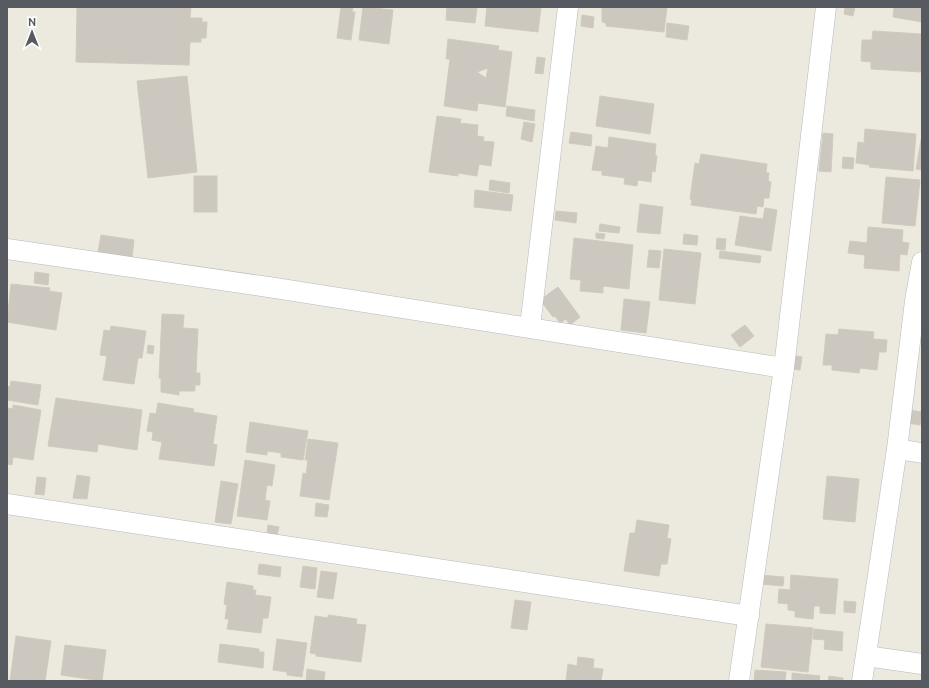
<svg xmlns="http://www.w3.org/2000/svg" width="929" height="688" font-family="Ubuntu,sans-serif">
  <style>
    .building { fill: #ccc7bf; stroke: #d1cbbc; fill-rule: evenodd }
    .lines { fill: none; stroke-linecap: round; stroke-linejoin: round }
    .street-casing { stroke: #b6b9bf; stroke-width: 21 }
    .street { stroke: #fff; stroke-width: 20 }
  </style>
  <rect width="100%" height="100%" fill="#ece9de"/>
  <g class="building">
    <path d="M77 7H191L190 18H202V22H207L206 38H201V42H190L189 65 76 62Z"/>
    <path d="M341 7 353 8 352 12H355L351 40 337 38Z"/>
    <path d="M363 7 393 10 389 44 359 40Z"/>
    <path d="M447 7H477L475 23 446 20Z"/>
    <path d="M487 7H541L538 32 485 26Z"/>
    <path d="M602 7H667L664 32 606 26V23L602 22Z"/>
    <path d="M845 7H855L853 16 844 14Z"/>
    <path d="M894 7H922V22L893 17Z"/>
    <path d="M582 15 594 17 593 28 581 26Z"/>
    <path d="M667 23 689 26 687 40 666 37Z"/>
    <path d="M873 31 922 34 921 72 871 69V62L861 61 862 40H872Z"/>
    <path d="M448 39 499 46 498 50 512 52 505 107 478 103 477 111 444 106 450 59H446ZM488 68 486 78 477 72Z"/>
    <path d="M537 57 545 58 543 74 535 73Z"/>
    <path d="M187 76 197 172 148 178 137 81Z"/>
    <path d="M600 96 654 104 650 134 596 126Z"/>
    <path d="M507 106 535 110 534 121 506 116Z"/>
    <path d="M437 116 461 119 460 123 478 125 477 136 484 137 483 141 494 142 491 166 479 164 477 176 458 173V176L429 172Z"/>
    <path d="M524 122 535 124 532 142 521 139Z"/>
    <path d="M865 129 916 134 913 171 869 167 870 165 856 163 858 142 864 143Z"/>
    <path d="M571 132 592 135 591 146 569 143Z"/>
    <path d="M823 133 833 134 831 172 819 171Z"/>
    <path d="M922 135V170L916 169Z"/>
    <path d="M609 137 656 144 655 155 657 156 655 172 652 171 651 182 638 180 637 186 624 184 625 178 602 175V171L592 170 596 146 608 148Z"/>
    <path d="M701 154 767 164 766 173H769L768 181 771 182 769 198H764L763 207 757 206 756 214 691 205 692 200 690 199 695 163 699 164Z"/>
    <path d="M843 157 854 158 853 169 842 168Z"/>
    <rect x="194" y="176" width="23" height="36"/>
    <path d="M886 177 920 180 915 226 882 223Z"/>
    <path d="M490 180 510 183 509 193 489 190Z"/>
    <path d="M475 190 513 195 511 211 474 207Z"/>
    <path d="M640 204 663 207 660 234 637 232Z"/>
    <path d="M765 208 777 210 771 251 735 245 740 216 763 219Z"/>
    <path d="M556 211 577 213 576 223 555 220Z"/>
    <path d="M600 224 620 227 619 233 599 231Z"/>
    <path d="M868 227 903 230 902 242 909 243 907 255 900 254 899 271 864 268 865 255 848 253 850 241 867 243Z"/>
    <path d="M596 233 605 234 604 239 596 238Z"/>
    <path d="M684 234 698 236 697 245 683 244Z"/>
    <path d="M101 235 134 240 132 258 98 252Z"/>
    <path d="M574 238 633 245 629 289 603 286V293L580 291 581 280 570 279Z"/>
    <path d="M717 238 726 239 725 250 716 249Z"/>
    <path d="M664 249 701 253 695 304 659 300Z"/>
    <path d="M649 250 661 251 659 268 647 267Z"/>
    <path d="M720 251 761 256 760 263 719 258Z"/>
    <path d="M35 272 49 274 48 285 34 283Z"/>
    <path d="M11 284 50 288 49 291 62 293 56 330 7 322Z"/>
    <path d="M558 287 580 317 570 325 566 319 560 323 555 316 553 317 540 300Z"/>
    <path d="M624 299 650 302 646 333 621 330Z"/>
    <path d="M162 314 184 315 183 328 198 329 196 373H200V385H195V391H179V395L161 392V378H159Z"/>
    <path d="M745 325 754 336 740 347 731 335Z"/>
    <path d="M111 326 146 331 142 358H138L134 384 103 380 107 356 100 355 104 330 110 331Z"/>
    <path d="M839 329 874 332 873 339 887 340 886 352H879L877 370 860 368 859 373 832 370V365H823L826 334 838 335Z"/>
    <path d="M148 345 154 346 153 354 147 353Z"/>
    <path d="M792 355 802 357 800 370 791 369Z"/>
    <path d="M11 381 41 385 38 405 7 400V386L10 387Z"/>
    <path d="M56 398 142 410 137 450 98 444 97 452 48 446Z"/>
    <path d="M158 403 194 409 193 412 217 416 213 444 217 445 214 466 159 459 162 442 152 440 153 432 147 431 150 413 156 414Z"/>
    <path d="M13 405 41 410 33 460 13 457 12 465 7 464V408L13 409Z"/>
    <path d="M910 410 922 412 920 425 908 423Z"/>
    <path d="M250 422 308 431 303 460 281 457V453L267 451V455L246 452Z"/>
    <path d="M308 439 338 443 329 500 300 496 303 473 306 474 308 460H305Z"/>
    <path d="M245 460 275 465 272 486 267 485 265 500 270 501 267 520 237 516Z"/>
    <path d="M77 475 90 477 87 499 73 498Z"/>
    <path d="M827 476 859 479 855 522 823 519Z"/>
    <path d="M37 477 46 478 44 495 35 494Z"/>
    <path d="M221 481 238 484 231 524 215 522Z"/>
    <path d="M316 503 329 505 327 517 315 516Z"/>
    <path d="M637 520 669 525 667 538 671 539 667 564H661L659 576 624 571 630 533H635Z"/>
    <path d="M268 525 279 527 277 535 267 533Z"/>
    <path d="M259 564 281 567 280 577 258 574Z"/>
    <path d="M303 566 317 568 315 589 300 587Z"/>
    <path d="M321 571 337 573 333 599 317 597Z"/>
    <path d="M761 575 784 577 783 586 760 584Z"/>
    <path d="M791 575 838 579 835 614 820 613V606H814L813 619 795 617V611L788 610V604L778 603 779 589 790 590Z"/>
    <path d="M227 582 253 586V590H256L255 595 271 597 268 618H263L261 633 227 629 229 619H225L227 605 224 604Z"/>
    <path d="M515 600 531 602 527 630 511 628Z"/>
    <path d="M844 601 856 602 855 613 844 612Z"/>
    <path d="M328 615 357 619 356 624 366 625 361 662 316 656V654L310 653 315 616 328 618Z"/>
    <path d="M766 624 813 628 808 672 761 667Z"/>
    <path d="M814 629 843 632 842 651 824 649 825 640 813 639Z"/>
    <path d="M16 636 51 641 45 681H10Z"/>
    <path d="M277 639 307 643 302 677 287 675V672L273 670Z"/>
    <path d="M220 644 259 649V652H264L263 668 218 662Z"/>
    <path d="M65 645 106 650 102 681 61 675Z"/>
    <path d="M578 657 594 659 593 668 603 669 601 681H566L568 664 577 666Z"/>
    <path d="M307 669 325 672 324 681 306 680Z"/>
    <path d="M755 670 786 672 785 681H754Z"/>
    <path d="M792 673 820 676 819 681H792Z"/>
    <path d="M829 676 843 678V681H828Z"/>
  </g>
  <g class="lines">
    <defs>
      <g id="street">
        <path d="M7 249 275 288 784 368"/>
        <path d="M530 327 568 7"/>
        <path d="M897 449 922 453"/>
        <path d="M7 504 749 616"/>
        <path d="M866 656 922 664"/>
        <path d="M739 681 784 368 826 7"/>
        <path d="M862 681 897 449 915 301 922 262"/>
      </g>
    </defs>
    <use href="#street" class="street-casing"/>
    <use href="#street" class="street"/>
  </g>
  <rect width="929" height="688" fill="none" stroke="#575b61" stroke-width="16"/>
  <g transform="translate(32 32)" stroke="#ffffff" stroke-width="3" paint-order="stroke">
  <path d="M0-3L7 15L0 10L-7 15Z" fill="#575b61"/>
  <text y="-6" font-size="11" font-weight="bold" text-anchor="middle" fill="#575b61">N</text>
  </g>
</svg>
